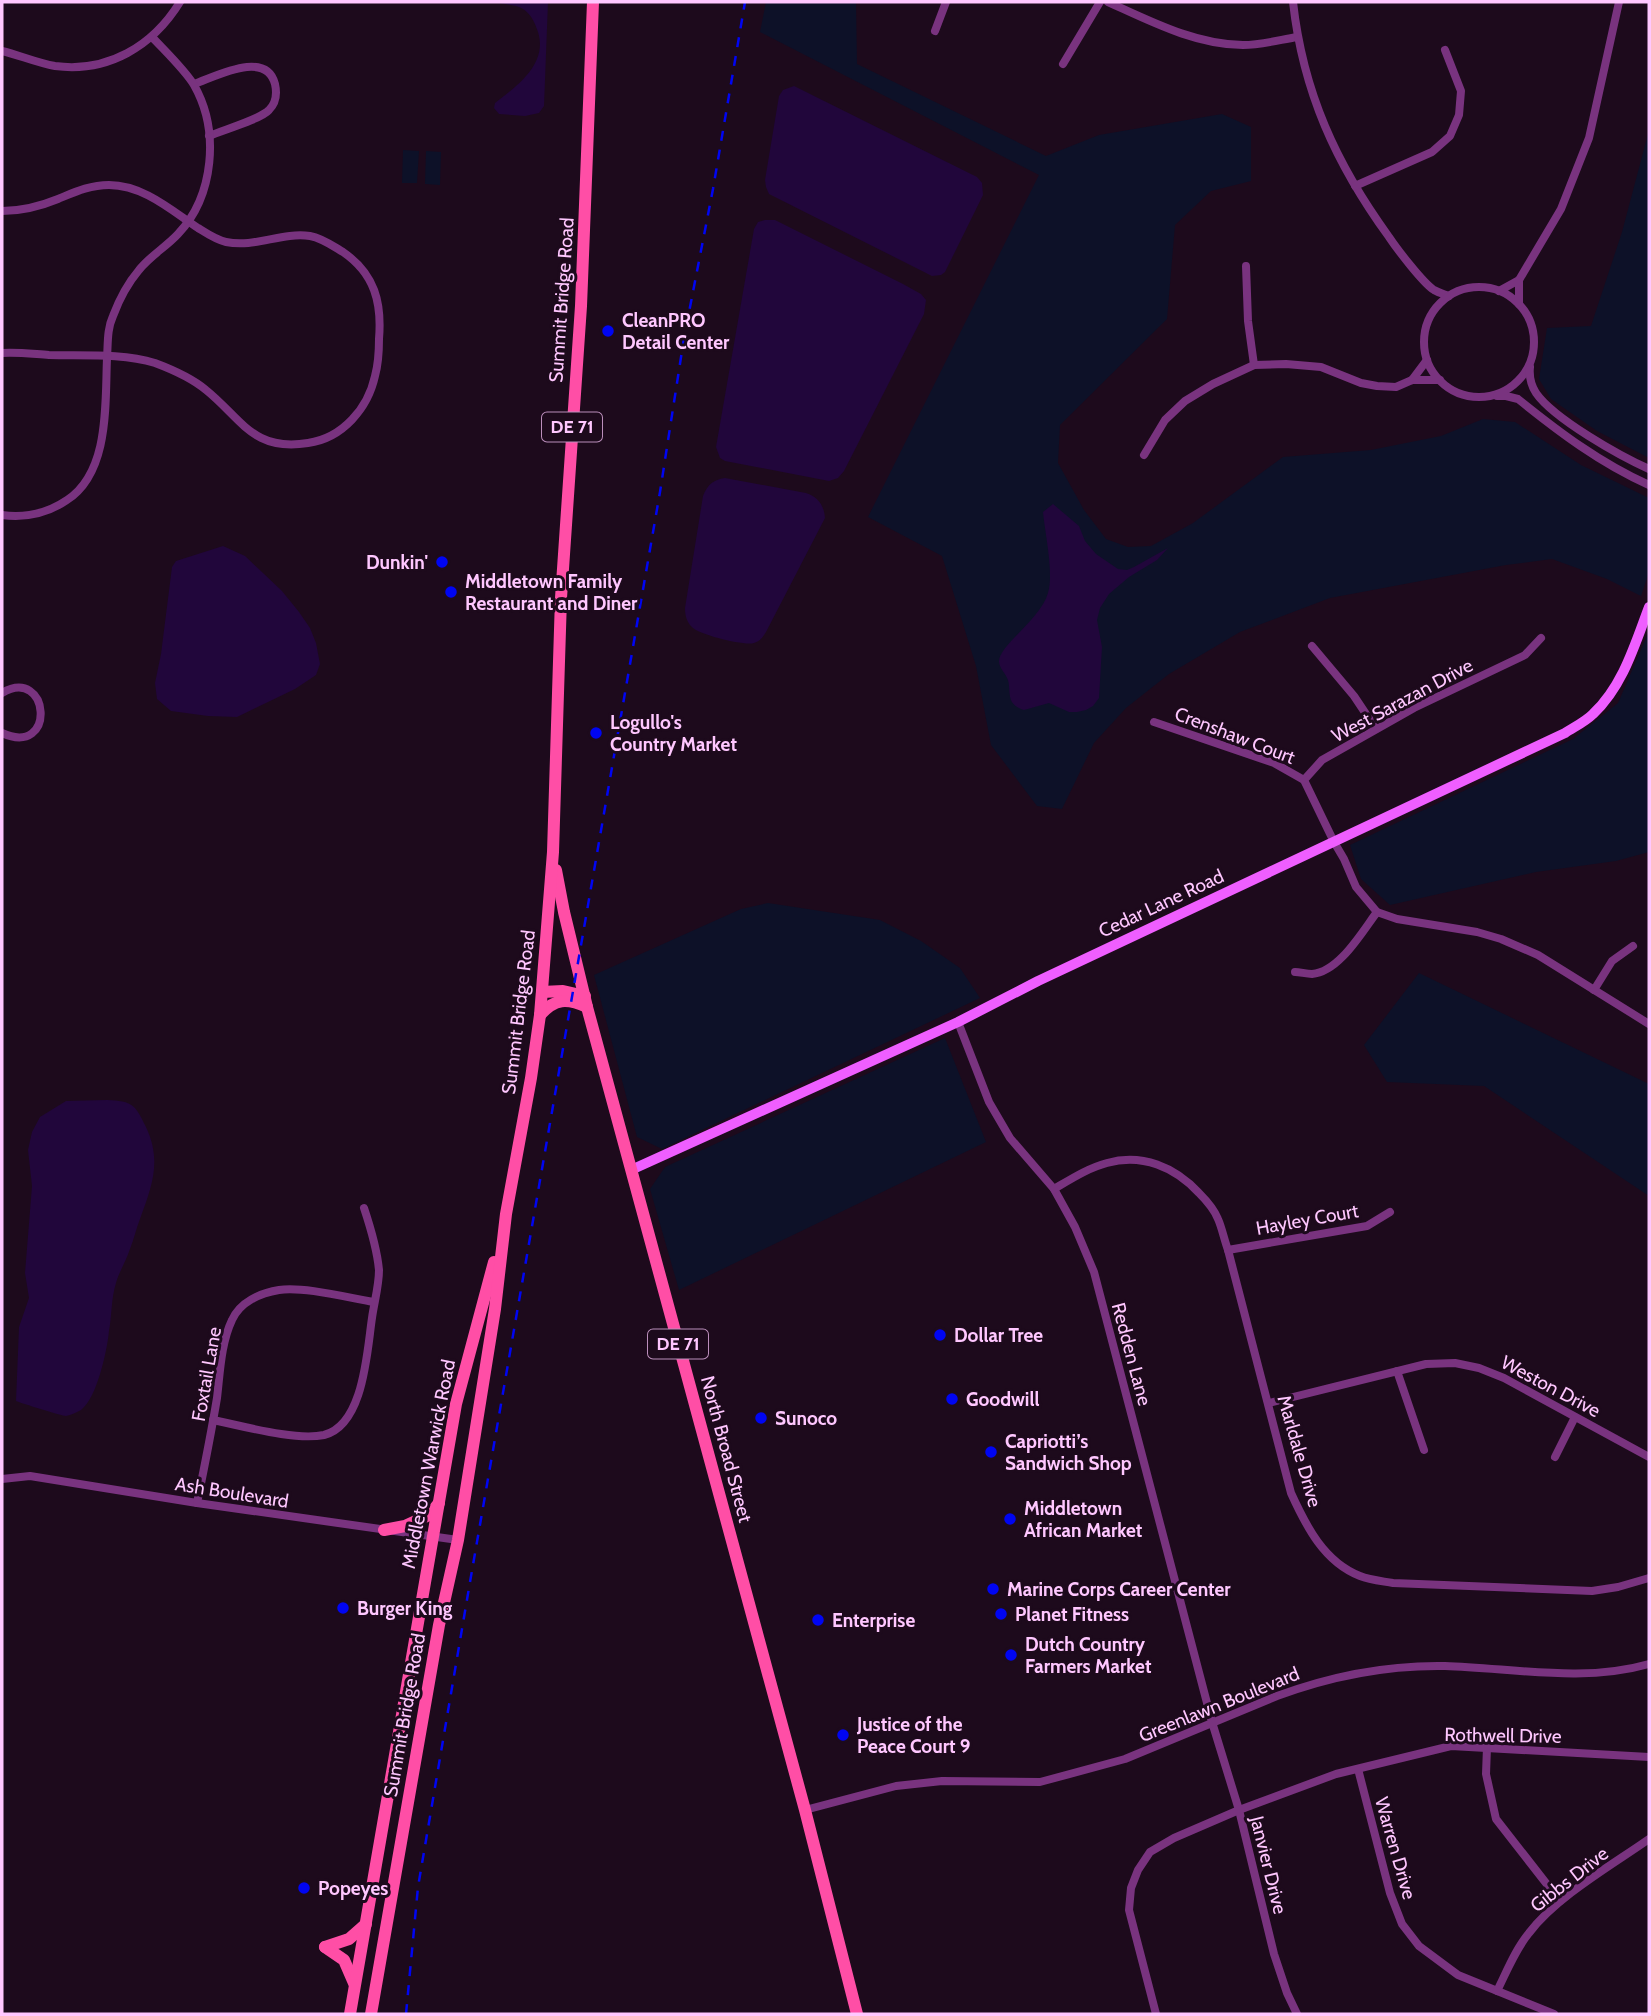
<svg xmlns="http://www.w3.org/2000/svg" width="1651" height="2016" font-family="Cabin,sans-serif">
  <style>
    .green { fill: #0d1128 }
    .water { fill: #21063b }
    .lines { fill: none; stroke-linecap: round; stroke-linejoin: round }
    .street { stroke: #79337f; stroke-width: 8 }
    .secondary { stroke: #ef5eff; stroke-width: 10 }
    .primary { stroke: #ff4ea6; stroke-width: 12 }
    .rail { stroke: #0005f2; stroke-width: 2.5; stroke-dasharray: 10 9; stroke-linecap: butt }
    .poi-dot { fill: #0005f2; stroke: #1d0a1c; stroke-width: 2.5 }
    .labels { text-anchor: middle; stroke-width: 6; stroke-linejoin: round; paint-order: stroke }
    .shield { fill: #1d0a1c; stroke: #bb8ebb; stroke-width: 2 }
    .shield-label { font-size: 18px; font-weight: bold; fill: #ffc7ff }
    .street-label { font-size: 19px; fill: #ffc7ff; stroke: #1d0a1c }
    .poi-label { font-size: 19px; font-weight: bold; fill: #ffc7ff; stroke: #1d0a1c; text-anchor: start }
  </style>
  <rect width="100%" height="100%" fill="#1d0a1c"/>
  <g class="green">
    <path d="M766 2H856L857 64 1046 156 1099 135 1222 114 1251 127V181L1211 191 1175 225 1167 319 1060 425 1058 463 1084 510 1106 539 1128 547 1151 546 1193 523 1283 457 1371 450 1441 436 1483 419 1515 422 1581 465 1649 498V572L1641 596 1607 579 1552 559 1506 565 1330 598 1240 632 1169 674 1126 708 1094 743 1062 809 1037 806 991 745 976 666 942 556 868 517 1039 175 760 32Z"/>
    <path d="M1649 130V458L1597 431 1551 399 1539 379 1547 328 1591 326 1622 232Z"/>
    <path d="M403 150 419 151 417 183H402Z"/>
    <path d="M426 151 441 152 440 185 425 184Z"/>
    <path d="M1649 631V852L1616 861 1536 872 1390 905 1361 879 1350 845 1573 739 1618 703Z"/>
    <path d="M768 903 880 920 921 941 960 968 980 998 662 1149 637 1137 594 975 741 909Z"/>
    <path d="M1419 973 1649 1084V1196L1484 1086 1387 1082 1364 1045Z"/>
    <path d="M945 1038 986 1142 679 1290 650 1189 665 1167Z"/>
  </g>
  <g class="water">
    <path d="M497 2H548L544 106 539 113 525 116 499 114 494 108 495 103C517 86 548 64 538 32 535 23 531 14 523 9 516 4 505 5 497 2Z"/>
    <path d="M794 86 977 177 982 183 983 195 945 272 941 275 932 276 769 194 766 187 765 180 779 96 783 90Z"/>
    <path d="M765 220H775L903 284 921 294 926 300 924 314 844 471 838 478 829 481 725 461 720 458 716 447 754 229 758 222Z"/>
    <path d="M725 478 806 493C818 497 824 505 825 518L766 632C763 637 760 641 754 643 744 646 701 635 693 628 687 623 685 616 685 608L703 496C708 484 713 480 725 478Z"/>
    <path d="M1053 504 1079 526 1085 541 1096 554 1118 569 1127 570 1134 567 1168 548 1157 560 1129 577 1109 594 1100 608 1097 620 1102 647 1099 698 1093 706 1086 710 1077 712H1069L1049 703 1024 710C1010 705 1010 700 1009 686 1009 675 1000 671 999 662 998 646 1041 619 1048 593 1054 573 1045 534 1043 512Z"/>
    <path d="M223 546 245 556 282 591 299 612 310 628 316 643 320 664 316 675 295 689 237 717 208 716 171 711 157 699 155 683 161 654 172 567 176 561Z"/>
    <path d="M107 1100C132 1101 135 1104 146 1127 162 1161 152 1186 140 1219 136 1229 134 1239 130 1249 126 1261 119 1272 116 1283 111 1299 112 1315 109 1331 107 1351 97 1398 81 1410 77 1412 71 1415 66 1416 62 1416 21 1403 16 1401L19 1327 29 1298 25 1273 32 1186 28 1150 32 1132 40 1117 66 1101Z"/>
  </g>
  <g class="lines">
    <g class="street">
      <path d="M1108 2C1150 21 1196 45 1243 45 1261 45 1279 40 1297 37"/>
      <path d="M1293 2C1303 92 1336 164 1389 237 1397 249 1423 283 1434 290 1439 293 1444 294 1449 296"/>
      <path d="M935 31 946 2"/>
      <path d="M2 51C19 55 37 63 55 66 108 73 153 46 180 2"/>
      <path d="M1063 64 1100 2"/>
      <path d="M194 84C215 77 266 49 275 84 277 93 276 103 269 110 261 119 223 130 209 136"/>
      <path d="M1355 186 1432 152 1450 136 1459 115 1461 91 1445 50"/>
      <path d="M2 211C21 211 41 206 58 199 75 192 90 185 109 185 143 185 171 210 198 228 206 233 216 240 226 242 255 248 281 232 310 236 322 238 333 246 343 252 375 274 382 303 379 339 379 351 378 365 375 376 368 408 343 438 308 443 253 452 242 419 206 390 193 379 171 369 155 363 122 353 83 356 49 355 33 354 18 352 2 353"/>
      <path d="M1246 266 1248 321 1254 365"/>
      <circle cx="1479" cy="342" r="55"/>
      <path d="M1499 291 1519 280"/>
      <path d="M1519 304V280L1561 209 1589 138 1619 2"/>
      <path d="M1530 367C1529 376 1531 385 1536 393 1554 419 1620 456 1649 469"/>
      <path d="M1412 380 1427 360"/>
      <path d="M1497 396H1506L1518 399C1559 432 1600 463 1649 485"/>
      <path d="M1144 455 1165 420 1185 401 1213 384 1254 365 1286 364 1321 367 1361 383 1377 386 1396 387 1412 380H1440"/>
      <path d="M2 515C25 518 48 513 67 500 110 472 105 403 107 358 108 343 107 329 113 316 119 300 128 283 139 270 150 256 166 247 178 234 214 196 220 131 194 85 185 70 165 51 152 37"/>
      <path d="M1541 638 1525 655 1414 708 1322 760 1304 780 1334 842 1344 859 1356 887 1377 912 1397 919 1477 932 1501 939 1538 955 1649 1024"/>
      <path d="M1312 646 1354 696 1376 729"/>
      <path d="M2 693C50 665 57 758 2 733"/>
      <path d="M1154 722 1274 763 1304 780"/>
      <path d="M1295 972C1300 972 1306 974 1312 974 1339 972 1362 932 1377 912"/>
      <path d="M1594 990 1612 961 1633 946"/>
      <path d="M958 1022 989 1102 1010 1138 1054 1189 1075 1227 1094 1272 1212 1722 1239 1810 1274 1954 1287 1993 1297 2014"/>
      <path d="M1054 1189C1071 1179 1088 1168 1107 1163 1142 1153 1175 1167 1199 1193 1206 1200 1214 1209 1218 1219 1222 1228 1224 1239 1228 1250L1291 1493C1306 1526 1324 1562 1360 1576 1370 1580 1382 1581 1393 1583L1592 1591 1618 1587 1649 1578"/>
      <path d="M1228 1250 1367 1226 1390 1212"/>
      <path d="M1397 1371 1424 1450"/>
      <path d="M1269 1403 1426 1364 1455 1363 1479 1368 1504 1378 1649 1457"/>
      <path d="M213 1420C243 1426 295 1441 324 1435 364 1425 367 1351 372 1318 374 1303 379 1286 379 1270 377 1249 371 1229 364 1208"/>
      <path d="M1555 1457 1575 1417"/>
      <path d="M2 1479 30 1476 197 1503 458 1540"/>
      <path d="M197 1503C204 1469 211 1434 217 1398 220 1373 221 1343 232 1320 240 1302 260 1293 279 1290 302 1286 350 1298 374 1302"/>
      <path d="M1487 1747 1486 1774 1496 1819 1560 1901"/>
      <path d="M1358 1769 1390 1893 1402 1924 1419 1946 1458 1975 1554 2014"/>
      <path d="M805 1810 896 1786 942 1781 1040 1782 1125 1759 1277 1696C1331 1676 1387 1665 1445 1666 1512 1668 1583 1683 1649 1664"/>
      <path d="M1497 1991C1507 1971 1515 1950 1529 1933 1556 1897 1612 1865 1649 1839"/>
      <path d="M1156 2014 1129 1910 1131 1888 1138 1870 1150 1852 1174 1838 1239 1810 1336 1774 1451 1746 1649 1757"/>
    </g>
    <path class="secondary" d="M631 1170 958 1022 1038 981 1565 733C1574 727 1585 722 1593 714 1623 686 1635 644 1649 607"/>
    <g class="primary">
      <path d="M556 870 564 912 587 1007 805 1810 857 2014"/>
      <path d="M542 992 563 991 585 996"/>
      <path d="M540 1015C555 998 567 998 587 1007"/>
      <path d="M384 1530 405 1526 429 1515 439 1503"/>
      <path d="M325 1947 344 1960 354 1983"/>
      <path d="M325 1947 349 1939 366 1924"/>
      <path d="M350 2014 456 1404 494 1262"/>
      <path d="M371 2014 439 1625 458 1540 495 1309 506 1214 531 1078 540 1015 553 852 561 598 581 306 593 2"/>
    </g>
    <path class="rail" d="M406 2014 418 1887 470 1582 660 492 684 338 713 189 745 2"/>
  </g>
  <g class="poi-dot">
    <circle cx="608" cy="331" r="7"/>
    <circle cx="442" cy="562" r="7"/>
    <circle cx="451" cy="592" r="7"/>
    <circle cx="596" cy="733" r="7"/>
    <circle cx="940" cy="1335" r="7"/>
    <circle cx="952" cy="1399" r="7"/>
    <circle cx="761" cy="1418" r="7"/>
    <circle cx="991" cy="1452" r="7"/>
    <circle cx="1010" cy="1519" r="7"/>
    <circle cx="993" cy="1589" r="7"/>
    <circle cx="343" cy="1608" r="7"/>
    <circle cx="1001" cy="1614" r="7"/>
    <circle cx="818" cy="1620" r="7"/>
    <circle cx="1011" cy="1655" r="7"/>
    <circle cx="843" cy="1735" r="7"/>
    <circle cx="304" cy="1888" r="7"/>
  </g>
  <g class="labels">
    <g class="shield">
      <rect x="542" y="412.5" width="60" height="29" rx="5"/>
      <rect x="648" y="1329.5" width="60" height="29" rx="5"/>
    </g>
    <g class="shield-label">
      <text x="572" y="433">DE 71</text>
      <text x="678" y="1350">DE 71</text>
    </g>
    <g class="street-label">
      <text transform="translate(561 300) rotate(-86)" y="7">Summit Bridge Road</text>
      <text transform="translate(1402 700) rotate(-28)" y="7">West Sarazan Drive</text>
      <text transform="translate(1235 735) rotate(21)" y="7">Crenshaw Court</text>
      <text transform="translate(1161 903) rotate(-25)" y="7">Cedar Lane Road</text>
      <text transform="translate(518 1012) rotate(-83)" y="7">Summit Bridge Road</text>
      <text transform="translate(1307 1219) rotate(-10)" y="7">Hayley Court</text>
      <text transform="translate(1132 1354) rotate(75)" y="7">Redden Lane</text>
      <text transform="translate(206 1374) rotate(-80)" y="7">Foxtail Lane</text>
      <text transform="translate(1551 1386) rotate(28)" y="7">Weston Drive</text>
      <text transform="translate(727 1449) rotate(75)" y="7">North Broad Street</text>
      <text transform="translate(1300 1451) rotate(74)" y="7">Marldale Drive</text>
      <text transform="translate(428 1464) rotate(-79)" y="7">Middletown Warwick Road</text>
      <text transform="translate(232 1492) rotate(9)" y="7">Ash Boulevard</text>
      <text transform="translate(1219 1704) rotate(-22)" y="7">Greenlawn Boulevard</text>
      <text transform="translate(404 1715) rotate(-80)" y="7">Summit Bridge Road</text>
      <text transform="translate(1503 1735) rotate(1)" y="7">Rothwell Drive</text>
      <text transform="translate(1396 1848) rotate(74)" y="7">Warren Drive</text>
      <text transform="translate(1269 1865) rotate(76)" y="7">Janvier Drive</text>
      <text transform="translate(1569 1879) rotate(-38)" y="7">Gibbs Drive</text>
    </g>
    <g class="poi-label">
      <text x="622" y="327">CleanPRO<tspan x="622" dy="22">Detail Center</tspan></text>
      <text x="428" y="569" text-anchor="end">Dunkin'</text>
      <text x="465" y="588">Middletown Family<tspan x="465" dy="22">Restaurant and Diner</tspan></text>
      <text x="610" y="729">Logullo's<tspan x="610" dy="22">Country Market</tspan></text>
      <text x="954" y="1342">Dollar Tree</text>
      <text x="966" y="1406">Goodwill</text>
      <text x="775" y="1425">Sunoco</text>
      <text x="1005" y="1448">Capriotti’s<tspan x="1005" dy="22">Sandwich Shop</tspan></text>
      <text x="1024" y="1515">Middletown<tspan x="1024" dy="22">African Market</tspan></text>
      <text x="1007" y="1596">Marine Corps Career Center</text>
      <text x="357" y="1615">Burger King</text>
      <text x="1015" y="1621">Planet Fitness</text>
      <text x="832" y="1627">Enterprise</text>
      <text x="1025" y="1651">Dutch Country<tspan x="1025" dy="22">Farmers Market</tspan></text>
      <text x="857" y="1731">Justice of the<tspan x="857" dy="22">Peace Court 9</tspan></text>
      <text x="318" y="1895">Popeyes</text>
    </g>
  </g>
  <rect width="1651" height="2016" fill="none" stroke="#ffc7ff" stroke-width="7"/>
</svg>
